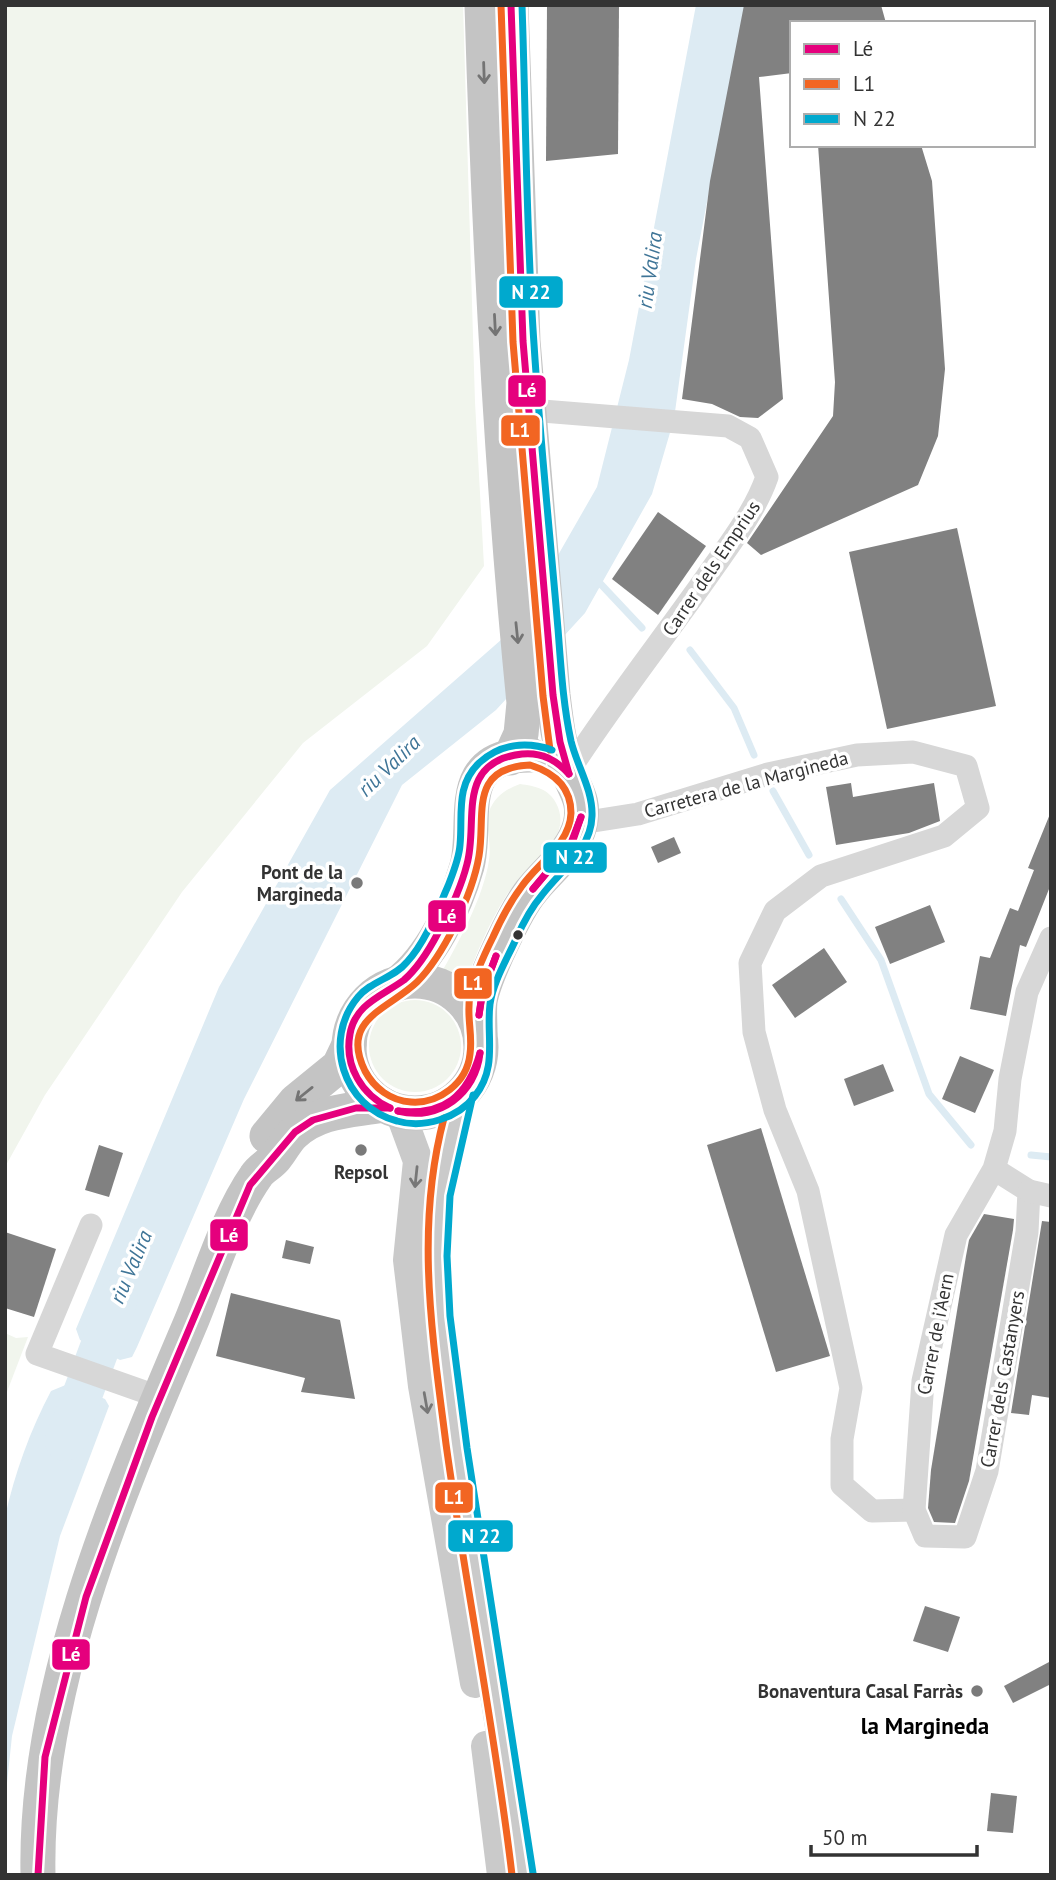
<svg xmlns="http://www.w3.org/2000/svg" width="1056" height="1880" font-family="'PT Sans',sans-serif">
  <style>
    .green { fill: #f1f5ed }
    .water { fill: #ddebf3 }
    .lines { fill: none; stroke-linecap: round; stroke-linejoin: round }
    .stream { stroke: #ddebf3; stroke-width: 7 }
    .river { stroke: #ddebf3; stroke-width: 40 }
    .building { fill: #818181 }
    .minor { stroke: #d7d7d7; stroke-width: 23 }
    .major { stroke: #cacaca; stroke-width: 30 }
    .highway { stroke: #c4c4c4; stroke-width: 35 }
    .bus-1-casing { stroke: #fff; stroke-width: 12 }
    .bus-2-casing { stroke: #fff; stroke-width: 12 }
    .bus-3-casing { stroke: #fff; stroke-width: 12 }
    .bus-1 { stroke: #e5007d; stroke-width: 7 }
    .bus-2 { stroke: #f26522; stroke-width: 7 }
    .bus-3 { stroke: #00a9ce; stroke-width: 7 }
    .oneway { stroke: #747474 }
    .oneway2 { stroke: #777 }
    .poi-dot { fill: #7a7a7a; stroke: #fff; stroke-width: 2.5 }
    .bus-dot { fill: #333; stroke: #fff; stroke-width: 2.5 }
    .labels { text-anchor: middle; stroke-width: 7; stroke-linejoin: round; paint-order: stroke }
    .street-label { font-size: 19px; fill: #333; stroke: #fff }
    .poi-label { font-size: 19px; font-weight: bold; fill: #333; stroke: #fff; text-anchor: end }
    .water-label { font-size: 21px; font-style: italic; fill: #3f7597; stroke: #fff }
    .quarter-label { font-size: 23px; font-weight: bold; fill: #000; stroke: #fff }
    .line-badge { stroke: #fff; stroke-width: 2.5 }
    .badge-label { font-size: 19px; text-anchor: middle; font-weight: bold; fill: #fff }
  </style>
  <rect width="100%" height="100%" fill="#fff"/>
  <g class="green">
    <path d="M5 5H463L475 402 484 566 427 646 303 743 182 892 45 1095 5 1167Z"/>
    <path d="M520 784C535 786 549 789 556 803 576 841 523 868 506 896 489 923 476 954 465 984L440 975C458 944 484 896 489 860 492 844 485 827 489 812 494 797 506 789 520 784Z"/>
    <circle cx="415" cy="1046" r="46"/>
    <path d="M5 1333 16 1338 28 1337 5 1397Z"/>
  </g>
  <g class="water">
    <path d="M696 5H745L696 259 674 419 652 494 585 613 496 710 402 785 244 1099 137 1347 132 1357 120 1360 80 1340 76 1329 219 987 330 790 518 625 597 487 629 360Z"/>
    <path d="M68 1384 105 1399 109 1406 60 1536 12 1736 5 1802V1517C15 1472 30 1431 51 1391Z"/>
  </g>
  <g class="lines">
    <g class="stream">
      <path d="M595 578 642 628"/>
      <path d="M690 650 734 708 754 755"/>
      <path d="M773 791 809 855"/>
      <path d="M841 899 881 960 929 1094 971 1145"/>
      <path d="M1031 1155 1051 1157"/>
    </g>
    <path class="river" d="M65 1441 118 1299"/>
  </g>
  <g class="building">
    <path d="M547 5H619L618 154 546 161Z"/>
    <path d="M744 5H881L886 23H792V73L759 77 783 399 758 418 740 417 712 404 682 399 710 181Z"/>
    <path d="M818 145H921L932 181 945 369 938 436 918 485 761 555 747 543 833 416 835 382Z"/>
    <path d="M658 512 706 546 658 615 612 579Z"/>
    <path d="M957 528 996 706 887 729 849 552Z"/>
    <path d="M851 783 853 797 934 783 940 821 909 833 836 845 826 787Z"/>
    <path d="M1050 814 1051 884 1026 947 1020 945 1006 1016 970 1009 980 956 990 958 1010 908 1018 911 1034 870 1028 868Z"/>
    <path d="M674 837 681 853 658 863 651 847Z"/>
    <path d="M930 905 945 942 890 964 875 927Z"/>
    <path d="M824 948 847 982 795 1018 772 985Z"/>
    <path d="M960 1056 994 1070 975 1113 942 1099Z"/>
    <path d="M883 1064 894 1091 854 1106 844 1079Z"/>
    <path d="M761 1128 830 1356 776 1372 707 1145Z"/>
    <path d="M99 1145 123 1153 109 1197 85 1190Z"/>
    <path d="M984 1214 1014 1219 1013 1230 969 1481 955 1523 934 1522 928 1508 931 1470 966 1256 969 1240Z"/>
    <path d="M1042 1221 1051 1222V1398L1032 1395 1029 1415 1011 1413Z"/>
    <path d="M5 1232 56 1249 34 1317 5 1308Z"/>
    <path d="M286 1240 314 1247 310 1264 282 1258Z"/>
    <path d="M231 1293 340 1320 355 1399 301 1392 305 1378 216 1356Z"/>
    <path d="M925 1606 960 1617 948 1652 913 1641Z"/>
    <path d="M1051 1661V1684L1013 1703 1004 1686Z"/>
    <path d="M991 1793 1017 1796 1013 1833 987 1831Z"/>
  </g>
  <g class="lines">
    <g class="minor">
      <path d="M530 410 728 426 750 438 767 477C754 514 728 546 706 578 660 643 611 705 568 772"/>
      <path d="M581 823 638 814 768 774 857 755 913 752 966 766 978 808 944 836 821 876 775 911 750 963 754 1032 775 1110 808 1191 851 1388 842 1439V1485L872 1511 914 1510"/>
      <path d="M994 1169 1029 1191 1027 1232 987 1471 965 1537 925 1536 914 1510 923 1381 956 1235 994 1169 1005 1131 1010 1079 1027 992 1051 938"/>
      <path d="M1029 1191 1051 1196"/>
      <path d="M91 1225 37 1354 159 1397"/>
    </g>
    <g class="major">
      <path d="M463 1093 440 1194 436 1256 440 1317 457 1449 523 1875"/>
      <path d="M400 1112 418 1161 408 1260 423 1386 475 1683"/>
      <path d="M486 1746 502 1875"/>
    </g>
    <g class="highway">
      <path d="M482 5C489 239 501 471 524 703L521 734 510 758"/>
      <circle cx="415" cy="1047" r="66"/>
      <path d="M397 984C431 958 455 908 467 866 479 822 451 754 531 755"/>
      <path d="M480 1033C480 1022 479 1011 480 1001 484 977 517 907 533 889 550 868 573 852 580 825 586 800 574 789 567 769 559 745 556 720 553 695L523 341 511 5"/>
      <path d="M267 1136 296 1101 339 1066 349 1045"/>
      <path d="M38 1875C34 1686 119 1492 191 1322 210 1276 228 1216 256 1176 260 1169 269 1165 275 1158 282 1150 286 1140 294 1133 320 1110 350 1111 383 1105"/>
    </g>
    <defs>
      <g id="bus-1">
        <path d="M511 5 523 341 553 695 560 742 569 774"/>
        <path d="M533 889 571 843 581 817"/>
        <path d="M533 889 572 843 581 817"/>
        <path d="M479 1015 483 990 496 956"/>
        <path d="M479 1015 482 994 496 956"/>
        <path d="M390 1108C362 1095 344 1066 350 1034 355 1004 382 996 404 980 419 967 429 950 438 933 450 911 461 888 467 864 479 822 454 762 522 754 542 752 556 760 569 774"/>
        <path d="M398 1111C444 1116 468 1096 480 1053"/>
        <path d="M398 1111C439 1122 476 1093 480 1053"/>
        <path d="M38 1875 45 1757 86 1597 152 1417 250 1185 295 1132 313 1120 356 1108H390"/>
      </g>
      <g id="bus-2">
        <path d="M501 5 513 342 543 696 550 750"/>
        <path d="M530 765C552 772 571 786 571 813 570 844 538 863 522 886 510 902 501 919 493 937 484 955 474 976 470 996 466 1015 473 1034 470 1054 467 1083 439 1104 411 1102 391 1101 374 1088 365 1071 339 1019 389 1009 417 982 433 966 445 945 455 925 465 904 475 880 479 856 486 814 468 768 530 765Z"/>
        <path d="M444 1118C415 1227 432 1334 446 1444 466 1588 495 1730 512 1875"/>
      </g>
      <g id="bus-3">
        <path d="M522 5C526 118 526 231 534 344 540 439 550 534 558 629 561 667 563 704 571 741 577 766 593 790 592 816 591 850 561 870 542 895 531 908 523 923 516 939 507 959 493 982 490 1004 486 1036 498 1067 475 1096 458 1118 424 1129 397 1121 343 1107 322 1040 358 997 371 981 394 978 407 962 426 941 437 911 448 886 453 873 459 859 460 845 463 815 455 786 479 763 500 744 526 741 552 750"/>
        <path d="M473 1095 450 1196 447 1256 450 1316 467 1448 533 1873"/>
      </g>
    </defs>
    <use href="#bus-1" class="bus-1-casing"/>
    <use href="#bus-2" class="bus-2-casing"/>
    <use href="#bus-3" class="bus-3-casing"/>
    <use href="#bus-1" class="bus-1"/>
    <use href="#bus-2" class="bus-2"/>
    <use href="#bus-3" class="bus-3"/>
  </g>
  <defs><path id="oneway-shaft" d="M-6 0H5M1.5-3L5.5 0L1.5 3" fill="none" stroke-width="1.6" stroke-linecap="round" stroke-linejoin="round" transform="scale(1.75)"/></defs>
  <g class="oneway">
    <use href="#oneway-shaft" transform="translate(484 73) rotate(88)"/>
    <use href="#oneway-shaft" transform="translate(495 325) rotate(87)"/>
    <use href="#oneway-shaft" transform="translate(517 633) rotate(84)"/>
    <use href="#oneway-shaft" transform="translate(304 1094) rotate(141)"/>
  </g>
  <g class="oneway2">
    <use href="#oneway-shaft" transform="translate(416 1177) rotate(96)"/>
    <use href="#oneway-shaft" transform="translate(426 1403) rotate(80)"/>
  </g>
  <g class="poi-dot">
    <circle cx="357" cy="883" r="7"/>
    <circle cx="361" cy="1150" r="7"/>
    <circle cx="977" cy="1691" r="7"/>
  </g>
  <circle class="bus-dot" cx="518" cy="935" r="6"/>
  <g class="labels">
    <g class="street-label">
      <text transform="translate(711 568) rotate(-56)" y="7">Carrer dels Emprius</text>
      <text transform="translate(746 784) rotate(-15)" y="7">Carretera de la Margineda</text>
      <text transform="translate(935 1334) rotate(-79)" y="7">Carrer de i'Aern</text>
      <text transform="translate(1002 1379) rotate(-80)" y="7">Carrer dels Castanyers</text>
    </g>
    <g class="poi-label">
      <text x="343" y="879">Pont de la<tspan x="343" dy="22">Margineda</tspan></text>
      <text x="361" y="1179" text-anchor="middle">Repsol</text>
      <text x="963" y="1698">Bonaventura Casal Farràs</text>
    </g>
    <g class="water-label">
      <text transform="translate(650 270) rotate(-82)" y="7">riu Valira</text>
      <text transform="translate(389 766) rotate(-44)" y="7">riu Valira</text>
      <text transform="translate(131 1267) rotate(-67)" y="7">riu Valira</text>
    </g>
    <g class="quarter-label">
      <text x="925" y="1734">la Margineda</text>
    </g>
  </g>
  <g class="line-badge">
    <rect x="498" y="275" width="66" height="34" rx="7" fill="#00a9ce"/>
    <rect x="507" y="374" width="40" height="34" rx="7" fill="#e5007d"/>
    <rect x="500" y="414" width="41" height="33" rx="7" fill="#f26522"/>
    <rect x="542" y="841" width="66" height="33" rx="7" fill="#00a9ce"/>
    <rect x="427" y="899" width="40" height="34" rx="7" fill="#e5007d"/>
    <rect x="453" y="967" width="40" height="33" rx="7" fill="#f26522"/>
    <rect x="209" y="1218" width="40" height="34" rx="7" fill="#e5007d"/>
    <rect x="434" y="1481" width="40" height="33" rx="7" fill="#f26522"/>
    <rect x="447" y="1519" width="67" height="34" rx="7" fill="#00a9ce"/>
    <rect x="51" y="1638" width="40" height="33" rx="7" fill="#e5007d"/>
  </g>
  <g class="badge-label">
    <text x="531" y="299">N 22</text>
    <text x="527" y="397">Lé</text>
    <text x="520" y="437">L1</text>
    <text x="575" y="864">N 22</text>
    <text x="447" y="923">Lé</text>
    <text x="473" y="990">L1</text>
    <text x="229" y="1242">Lé</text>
    <text x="454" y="1504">L1</text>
    <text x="481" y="1543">N 22</text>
    <text x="71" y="1661">Lé</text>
  </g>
  <rect width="1056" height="1880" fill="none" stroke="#333333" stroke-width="14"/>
  <rect x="790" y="21" width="245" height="126" fill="#ffffff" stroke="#adadad" stroke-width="2"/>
  <rect x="804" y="44" width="35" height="10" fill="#e5007d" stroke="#adadad" stroke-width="2"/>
  <text x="853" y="56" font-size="21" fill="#333333">Lé</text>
  <rect x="804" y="79" width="35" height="10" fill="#f26522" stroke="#adadad" stroke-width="2"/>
  <text x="853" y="91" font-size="21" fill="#333333">L1</text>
  <rect x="804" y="114" width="35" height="10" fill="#00a9ce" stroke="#adadad" stroke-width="2"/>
  <text x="853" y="126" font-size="21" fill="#333333">N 22</text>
  <path d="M811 1845v10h166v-10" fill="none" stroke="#333333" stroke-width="3.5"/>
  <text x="822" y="1845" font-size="21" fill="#333333" stroke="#ffffff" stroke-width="5" paint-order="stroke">50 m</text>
</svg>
